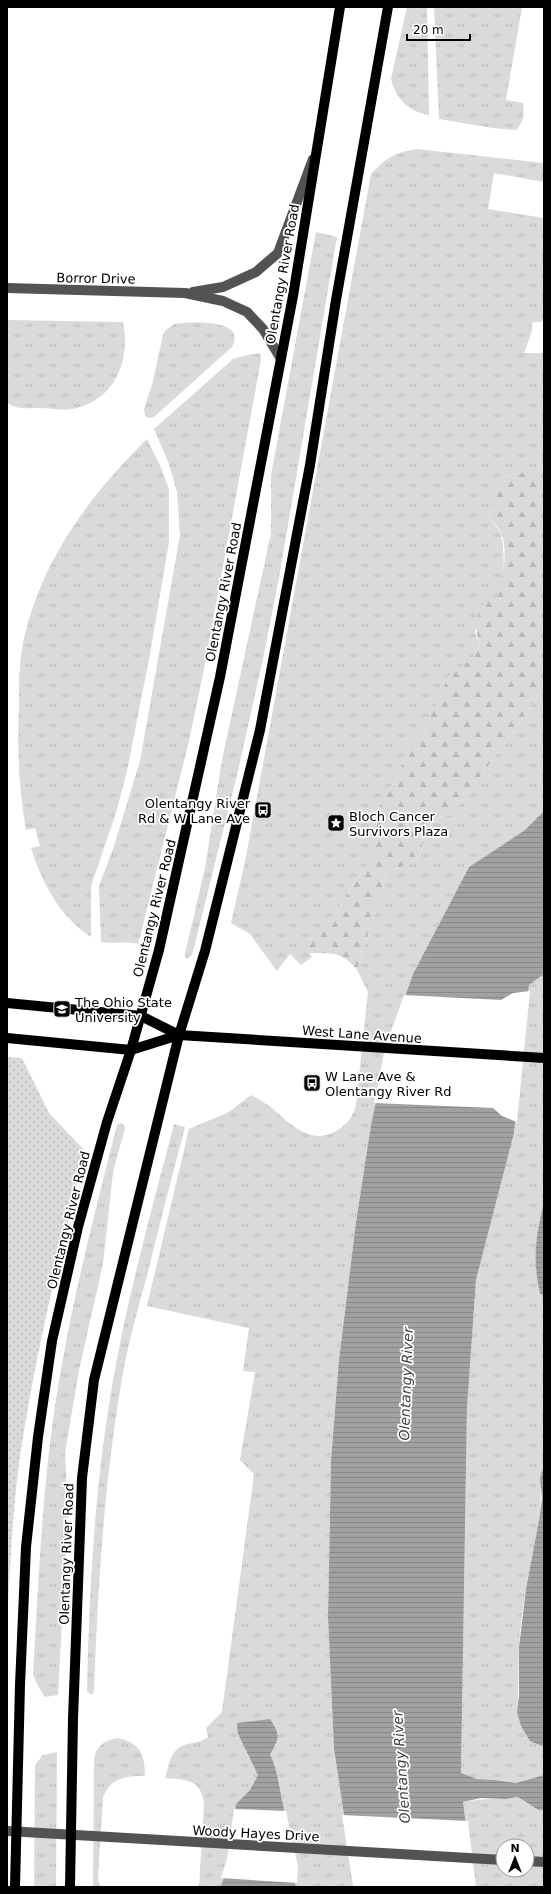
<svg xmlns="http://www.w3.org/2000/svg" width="551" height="1894" font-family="'DejaVu Sans',sans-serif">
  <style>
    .grass { fill: url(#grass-tufts); fill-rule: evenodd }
    .forest { fill: url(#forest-firs) }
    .park { fill: url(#park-dots) }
    .water { fill: url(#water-rules) }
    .pier { fill: #fff }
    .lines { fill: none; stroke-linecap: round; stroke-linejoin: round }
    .minor { stroke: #535353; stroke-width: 10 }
    .major { stroke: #000; stroke-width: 10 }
    .labels { text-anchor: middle; stroke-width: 3.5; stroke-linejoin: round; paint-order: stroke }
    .street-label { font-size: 13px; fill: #000; stroke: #fff }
    .poi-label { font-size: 13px; fill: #000; stroke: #fff; text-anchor: start }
    .water-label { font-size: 14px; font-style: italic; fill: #424242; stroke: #fff }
  </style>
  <defs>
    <pattern id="grass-tufts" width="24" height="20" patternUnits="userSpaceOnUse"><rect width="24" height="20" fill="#dadada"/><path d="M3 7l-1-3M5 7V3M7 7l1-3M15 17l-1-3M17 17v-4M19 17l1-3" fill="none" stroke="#b9b9b9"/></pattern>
    <pattern id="forest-firs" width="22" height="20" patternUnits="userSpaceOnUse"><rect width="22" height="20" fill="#dadada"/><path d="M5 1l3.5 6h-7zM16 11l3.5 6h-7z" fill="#b9b9b9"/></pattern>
    <pattern id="park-dots" width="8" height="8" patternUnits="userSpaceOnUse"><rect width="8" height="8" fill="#dadada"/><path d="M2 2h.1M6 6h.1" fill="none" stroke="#b9b9b9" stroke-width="1.8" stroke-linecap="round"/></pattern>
    <pattern id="water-rules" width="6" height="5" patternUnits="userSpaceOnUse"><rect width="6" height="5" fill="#a1a1a1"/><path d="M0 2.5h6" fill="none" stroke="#898989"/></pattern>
  </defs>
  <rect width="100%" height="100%" fill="#fff"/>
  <g class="grass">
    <path d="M407 7H427L429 115C409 112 396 99 391 79Z"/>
    <path d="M434 7H522L506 100 523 103C525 113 523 124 516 130L493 128 439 119Z"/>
    <path d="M417 149 544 163V182L494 173 488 209 544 218V243L542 246 544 248V321L532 323V331L524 353H544V466L530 473H521L504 477 495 495 488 516 500 532 503 544 504 575 498 597 475 631 480 646 470 661 451 672 423 733 412 739 398 775 376 812 377 840 374 853 334 914 308 941V952L312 957 301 965 290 954 277 971 250 934 231 923 245 862 371 174C387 157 394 153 417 149Z"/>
    <path d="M316 232 337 237 279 578 263 659 238 771 192 955 187 959 185 957V954L205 868 222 760 271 533V475Z"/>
    <path d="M7 320 123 322C131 361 115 400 73 409 62 411 50 408 39 408 29 408 14 410 7 402Z"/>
    <path d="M174 324C189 322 248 318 232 347L154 417 149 418 145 416 144 409 152 385 163 335 165 331Z"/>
    <path d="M260 353 261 360 204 669 189 741 139 941 138 944C126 941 114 944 101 942L99 886 114 846 140 761 180 535 177 492 169 464 154 429 233 359 247 355Z"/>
    <path d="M147 439 160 465 169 490V542L150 654 127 771 116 813 91 886V937C60 917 42 883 31 848L40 846 35 828 26 830C19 789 17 748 19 706 19 688 19 667 22 649 37 566 88 497 147 439Z"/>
    <path d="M544 693V811L525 830 469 867 413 974 387 1048 371 1125 356 1222 339 1360 331 1460 328 1617 334 1749 355 1887H295C296 1856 287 1834 283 1804 280 1786 278 1770 269 1754L277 1744 238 1734 258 1775 250 1790 236 1805 229 1859 221 1887H199L204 1803C200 1778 186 1780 165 1778 169 1764 171 1748 187 1744 195 1743 201 1742 208 1737L206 1728 222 1712 254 1474 240 1460 255 1372 243 1371 249 1328 147 1306 189 1129 229 1112 251 1095C258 1099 265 1103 272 1108 290 1124 311 1146 336 1131 348 1124 352 1118 356 1105L368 992 357 970 387 872 409 864 420 856 428 819 452 815 513 732 537 696Z"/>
    <path d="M544 974V1201C536 1234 533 1260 540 1294L544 1295V1465C539 1482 542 1500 539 1519 532 1562 521 1604 519 1648 518 1669 519 1690 517 1712L542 1746 544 1745V1775L516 1783 495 1780 477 1779 461 1774 467 1408 476 1280 514 1133 529 985Z"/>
    <path d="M120 1123 123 1124 125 1128 113 1172 103 1264 79 1370 65 1453 68 1511 58 1695 45 1697 38 1686 33 1675C39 1571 43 1466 62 1364 76 1284 97 1204 117 1125Z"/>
    <path d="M174 1124 185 1127C172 1177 159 1226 147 1276 139 1305 131 1333 125 1362 105 1469 98 1581 94 1690L93 1694H90L87 1691C89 1588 95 1483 113 1381 128 1294 152 1209 174 1124Z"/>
    <path d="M117 1738C139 1742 145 1753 145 1776 126 1776 110 1777 103 1798L98 1877 100 1887H93L94 1760C96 1746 103 1741 117 1738Z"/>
    <path d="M57 1752 56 1887H34L35 1765 43 1755Z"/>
    <path d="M518 1797 537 1810H544V1887H474L463 1802C483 1798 499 1800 518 1797ZM503 1846H527V1870H503Z"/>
  </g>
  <path class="forest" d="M544 466V693L537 696 513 732 452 815 428 819 420 856 409 864 387 872 357 970C342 951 331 953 308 953V941L334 914 374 853 377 840 376 812 398 775 412 739 423 733 451 671 470 661 480 646C474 625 475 618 486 599L498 597C503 580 509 547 500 531 496 525 492 521 488 516L495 495 504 477 521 473H530Z"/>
  <path class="park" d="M7 1057 22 1058 49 1113 85 1151C60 1254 34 1358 19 1464 12 1517 10 1571 7 1624Z"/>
  <g class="water">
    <path d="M544 811V974L529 985 514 1133 476 1280 467 1408 461 1773 477 1779 495 1780 516 1783 544 1775V1810H538L518 1797 505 1799 481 1798 463 1802 474 1887H355L334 1749 328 1617 331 1460 339 1360 356 1222 371 1125 387 1048 413 974 469 867 525 830Z"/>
    <path d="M544 1201V1295L540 1294C532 1256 536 1237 544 1201Z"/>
    <path d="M544 1465V1745L542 1746 530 1741 521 1726 517 1712 519 1695V1647L526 1589 539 1520 542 1498 540 1478Z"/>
    <path d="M270 1719C280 1734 280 1739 270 1754 278 1771 279 1786 283 1804 288 1833 296 1857 295 1887H221L229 1859 236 1804 250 1790 258 1775 238 1734 237 1723Z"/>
  </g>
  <g class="pier">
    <path d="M530 991 517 1122 502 1116 493 1108 374 1103 385 1048 404 995 501 1000 513 993Z"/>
    <path d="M234 1809 286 1811 298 1866 297 1883 221 1878 227 1859Z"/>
    <path d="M342 1815 468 1821 476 1887 353 1886Z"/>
  </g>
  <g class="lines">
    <g class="minor">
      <path d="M7 288 185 293 223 301 247 312 263 329 281 359"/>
      <path d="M193 292 223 287 256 272 278 253 313 159"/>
      <path d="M7 1831 503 1860"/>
      <path d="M527 1861 544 1862"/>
    </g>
    <g class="major">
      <path d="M7 1003 141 1016 179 1035"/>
      <path d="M7 1038 131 1050 179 1035 544 1058"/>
      <path d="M15 1887 20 1685 26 1547 38 1437 52 1341 78 1227 107 1122 131 1050 159 950 220 677 293 296 340 7"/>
      <path d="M70 1887 73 1719 82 1478 94 1380 179 1035 205 951 260 730 310 465 336 300 388 7"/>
    </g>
  </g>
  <defs>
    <symbol id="bus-square" viewBox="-11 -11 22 22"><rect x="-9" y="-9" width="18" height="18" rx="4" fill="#000" stroke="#fff"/><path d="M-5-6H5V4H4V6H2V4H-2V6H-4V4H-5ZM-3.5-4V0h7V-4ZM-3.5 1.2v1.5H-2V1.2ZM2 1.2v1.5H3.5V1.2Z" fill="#fff"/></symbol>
    <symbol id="sight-square" viewBox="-11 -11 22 22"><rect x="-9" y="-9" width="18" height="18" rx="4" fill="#000" stroke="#fff"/><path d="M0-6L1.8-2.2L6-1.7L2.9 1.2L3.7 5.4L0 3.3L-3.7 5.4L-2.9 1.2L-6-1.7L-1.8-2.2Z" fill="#fff"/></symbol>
    <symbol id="university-square" viewBox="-11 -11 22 22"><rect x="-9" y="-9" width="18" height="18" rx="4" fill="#000" stroke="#fff"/><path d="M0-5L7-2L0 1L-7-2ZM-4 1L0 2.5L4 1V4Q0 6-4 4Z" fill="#fff"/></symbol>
  </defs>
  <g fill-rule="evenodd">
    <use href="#bus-square" x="253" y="800" width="20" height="20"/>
    <use href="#sight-square" x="326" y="813" width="20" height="20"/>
    <use href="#university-square" x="52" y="999" width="20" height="20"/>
    <use href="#bus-square" x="302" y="1073" width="20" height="20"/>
  </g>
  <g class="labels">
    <g class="street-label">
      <text transform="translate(282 274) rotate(-80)" y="5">Olentangy River Road</text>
      <text transform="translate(96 278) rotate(1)" y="5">Borror Drive</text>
      <text transform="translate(223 592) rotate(-79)" y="5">Olentangy River Road</text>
      <text transform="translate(154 908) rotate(-76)" y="5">Olentangy River Road</text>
      <text transform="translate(362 1034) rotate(4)" y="5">West Lane Avenue</text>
      <text transform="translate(68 1220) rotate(-76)" y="5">Olentangy River Road</text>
      <text transform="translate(66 1554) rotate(-88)" y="5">Olentangy River Road</text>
      <text transform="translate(256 1833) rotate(3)" y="5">Woody Hayes Drive</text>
    </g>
    <g class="poi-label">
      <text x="250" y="808" text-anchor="end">Olentangy River<tspan x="250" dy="15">Rd &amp; W Lane Ave</tspan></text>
      <text x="349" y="821">Bloch Cancer<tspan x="349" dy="15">Survivors Plaza</tspan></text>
      <text x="75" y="1007">The Ohio State<tspan x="75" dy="15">University</tspan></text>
      <text x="325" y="1081">W Lane Ave &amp;<tspan x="325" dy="15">Olentangy River Rd</tspan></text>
    </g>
    <g class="water-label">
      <text transform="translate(406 1384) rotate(-88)" y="5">Olentangy River</text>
      <text transform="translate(401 1767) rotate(-94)" y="5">Olentangy River</text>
    </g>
  </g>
  <rect width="551" height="1894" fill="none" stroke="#000000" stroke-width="16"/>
  <g transform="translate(515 1858)"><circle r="19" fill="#ffffff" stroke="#999999"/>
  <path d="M0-3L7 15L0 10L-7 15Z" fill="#000000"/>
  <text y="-6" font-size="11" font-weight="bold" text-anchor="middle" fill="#000000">N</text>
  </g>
  <path d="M407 34v6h63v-6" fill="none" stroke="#000000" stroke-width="2"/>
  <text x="413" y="34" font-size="12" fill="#000000" stroke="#ffffff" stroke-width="3" paint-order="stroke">20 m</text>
</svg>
